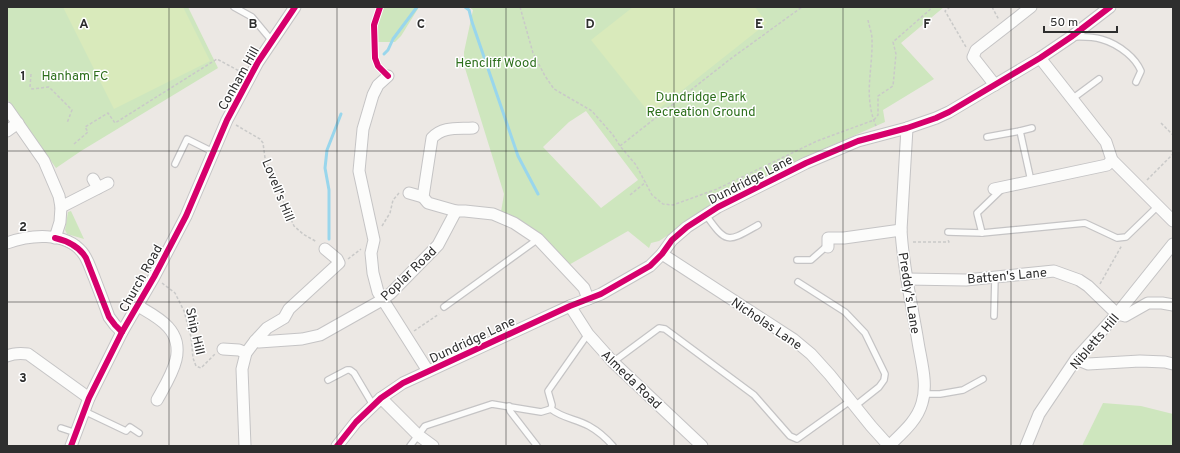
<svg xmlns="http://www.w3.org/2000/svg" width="1180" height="453" font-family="Overpass,sans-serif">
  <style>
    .green { fill: #cee6be; fill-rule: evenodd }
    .pitch { fill: #d9eabb }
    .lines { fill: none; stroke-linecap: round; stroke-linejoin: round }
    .stream { stroke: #99d6ec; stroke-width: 3 }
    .service-casing { stroke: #c5c4c5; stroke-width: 8 }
    .minor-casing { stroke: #c5c4c5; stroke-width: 13 }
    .path { stroke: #c9c9c8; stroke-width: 1.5; stroke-dasharray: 3 2; stroke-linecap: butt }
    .service { stroke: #fcfcfb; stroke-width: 5.5 }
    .minor { stroke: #fcfcfb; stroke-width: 11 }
    .cycleway-casing { stroke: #fff; stroke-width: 8 }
    .cycleway { stroke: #d6006c; stroke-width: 6 }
    .grid { fill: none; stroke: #2e2e2e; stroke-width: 1; stroke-opacity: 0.55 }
    .labels { text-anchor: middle; stroke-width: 3; stroke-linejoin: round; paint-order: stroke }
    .park-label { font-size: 13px; fill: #2c6e1b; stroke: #fff }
    .street-label { font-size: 13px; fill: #2e2e2e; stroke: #fff }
    .grid-label { font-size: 13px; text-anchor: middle; font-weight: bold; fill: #2e2e2e; stroke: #fff; stroke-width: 3; stroke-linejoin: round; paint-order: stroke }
  </style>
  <rect width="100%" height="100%" fill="#ece8e4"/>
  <g class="green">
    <path d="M7 7H188L218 68 81 151 56 168 7 99Z"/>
    <path d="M382 7H419L401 36 395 42H377L375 30Z"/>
    <path d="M469 7H944L901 43 934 79 883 110 885 122 803 158 710 208 659 241 651 243 649 248 628 231 567 266 501 212 504 194 464 65V52L473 10ZM586 111 638 180 601 208 543 147 569 122Z"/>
    <path d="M71 211 84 239 67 234 65 230 68 212Z"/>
    <path d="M1103 403 1141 406 1173 414V446H1082Z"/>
  </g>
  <g class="pitch">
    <path d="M63 7H183L210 61 114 109Z"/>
    <path d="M633 7H755L767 23 651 115 591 40Z"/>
  </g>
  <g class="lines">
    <g class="stream">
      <path d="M465 7 469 10 472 22 518 156 538 194"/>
      <path d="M384 54 388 50 393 39 417 7"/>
      <path d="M329 239V190L325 168 327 150 341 114"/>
    </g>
    <defs>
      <g id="service">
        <path d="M234 7 252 17 272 41"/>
        <path d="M1073 37C1095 36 1110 39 1127 53 1133 58 1138 64 1141 71L1136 82"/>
        <path d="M1072 99 1099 79"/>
        <path d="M1020 131 1032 128"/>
        <path d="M987 137 1020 131 1031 181"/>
        <path d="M175 164 187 139 213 152"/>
        <path d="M706 215C727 245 728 242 758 225"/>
        <path d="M948 232 982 233 1085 223 1117 238 1126 237 1158 206"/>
        <path d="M982 233 977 213 1002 189"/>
        <path d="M797 260H811L828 245"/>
        <path d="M798 282 845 312 865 333 885 374 884 380 879 387 855 406"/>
        <path d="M444 307 538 239"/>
        <path d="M994 316 995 277"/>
        <path d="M613 362 659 328 665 329 754 395 790 436 797 439 850 401"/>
        <path d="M328 380 347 370H350L354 373 373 405"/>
        <path d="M924 394H940L963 390 983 379"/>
        <path d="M509 406 510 411 537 446"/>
        <path d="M551 409 552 405 548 391 588 334"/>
        <path d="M84 411 126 431 130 427 139 433"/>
        <path d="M61 428 76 433"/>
        <path d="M410 446 425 426 492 404 541 412 551 409C562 418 576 419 589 426 598 431 606 438 613 446"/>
      </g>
      <g id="minor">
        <path d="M1040 58 1106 142 1112 160 1173 221"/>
        <path d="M388 76 378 85 373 95 363 129 359 171 374 240 371 253 373 273 378 292 428 371"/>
        <path d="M995 85 973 57 976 50 1031 7"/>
        <path d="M7 108 44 161 59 196 61 207 60 222 55 238"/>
        <path d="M473 128C458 129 443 126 432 138L423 197 428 203 456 211H465L493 214 514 223 538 239 584 288 588 299"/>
        <path d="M7 131 18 123"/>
        <path d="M93 179 98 188"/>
        <path d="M994 189 1107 165 1112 160"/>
        <path d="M409 193 423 197"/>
        <path d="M61 207 108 183"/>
        <path d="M7 243C29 235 65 231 82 252 88 259 90 268 94 277 99 290 104 303 109 317L115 325 122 332"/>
        <path d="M828 247V238H844L901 230"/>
        <path d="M662 254 793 339 811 354 830 375 871 426 889 446"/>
        <path d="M907 279 966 280 1054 271 1079 280 1088 286 1117 314 1125 316 1148 303H1162L1173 305"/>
        <path d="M138 306C148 312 160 318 168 327 189 350 169 378 157 400"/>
        <path d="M570 306 588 334 613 362 702 446"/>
        <path d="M255 341 259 342 302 339 320 335 382 300 391 293 438 245 456 211"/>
        <path d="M223 349 239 350 246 353"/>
        <path d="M7 356C14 353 20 353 28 354L89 398"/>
        <path d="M1076 359 1088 364 1140 361 1165 362 1173 364"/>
        <path d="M381 398 418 435 433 446"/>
        <path d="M71 446 89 398 122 332 154 277 186 216 227 120 258 62 295 7"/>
        <path d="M245 446 242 369 246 353 255 341 267 328 284 318 289 309 339 263 337 259 325 249"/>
        <path d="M337 446 356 422 381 398 403 383 570 306 601 294 650 266 662 254 672 240 687 227 718 207 806 163 858 141 907 128 936 118 949 112 1040 58 1071 37 1110 7"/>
        <path d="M889 446C902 433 917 421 922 403 928 384 921 361 918 342 912 305 903 268 901 230L907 128"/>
        <path d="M1026 446 1039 414 1076 359 1117 314 1173 244"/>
      </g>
    </defs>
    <use href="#service" class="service-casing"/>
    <use href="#minor" class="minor-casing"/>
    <g class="path">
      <path d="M380 7 374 25 375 58 376 63 381 69"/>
      <path d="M520 7 533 53 545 76 554 89 592 111 613 135 620 146 636 165 652 195 663 204 673 205 717 189 817 141 874 120 878 115V96L893 86 896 54 893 42 933 7"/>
      <path d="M950 7 945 11 966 47"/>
      <path d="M992 7 999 20"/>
      <path d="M868 20C869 26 872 33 872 39 873 70 863 95 876 126"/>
      <path d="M31 74 30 87 32 89 49 87 72 110 67 123"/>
      <path d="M1161 123 1173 135"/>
      <path d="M236 125 260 139 263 143 265 158 270 171 294 226 303 234 317 242"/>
      <path d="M74 144 88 132 85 127 108 113 115 123 217 59 241 72"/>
      <path d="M620 146 729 60 802 7"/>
      <path d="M1147 180 1173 154"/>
      <path d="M630 195 646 182"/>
      <path d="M382 226 390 213 393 200 399 193"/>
      <path d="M913 242H949L948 240"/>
      <path d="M348 259 361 249"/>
      <path d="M162 283 175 293 184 311 191 337 193 358 196 366 201 368 215 354"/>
      <path d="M1100 284 1122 245"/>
      <path d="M414 331 439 314"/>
    </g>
    <use href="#service" class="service"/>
    <use href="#minor" class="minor"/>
    <defs>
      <g id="cycleway">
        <path d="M380 7 374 25 375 58 378 66 388 76"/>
        <path d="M55 238C68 241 79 246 86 258L109 317 115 325 122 332"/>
        <path d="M71 446 89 398 122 332 154 277 186 216 227 120 258 62 295 7"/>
        <path d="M337 446 356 422 381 398 403 383 570 306 601 294 650 266 662 254 672 240 687 227 718 207 806 163 858 141 907 128 936 118 949 112 1040 58 1071 37 1110 7"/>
      </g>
    </defs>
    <use href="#cycleway" class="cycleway-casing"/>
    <use href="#cycleway" class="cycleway"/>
  </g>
  <path class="grid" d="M169 7V446M337 7V446M506 7V446M674 7V446M843 7V446M1011 7V446M7 151H1173M7 302H1173"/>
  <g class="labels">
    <g class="park-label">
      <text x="496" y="67">Hencliff Wood</text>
      <text x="75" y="80">Hanham FC</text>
      <text x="701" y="101">Dundridge Park<tspan x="701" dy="15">Recreation Ground</tspan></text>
    </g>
    <g class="street-label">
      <text transform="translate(238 78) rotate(-61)" y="5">Conham Hill</text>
      <text transform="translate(750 179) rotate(-27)" y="5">Dundridge Lane</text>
      <text transform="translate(279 190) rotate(68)" y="5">Lovell's Hill</text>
      <text transform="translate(408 273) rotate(-44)" y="5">Poplar Road</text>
      <text transform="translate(1007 275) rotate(-5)" y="5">Batten's Lane</text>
      <text transform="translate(140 278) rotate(-61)" y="5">Church Road</text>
      <text transform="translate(910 293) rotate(81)" y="5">Preddy's Lane</text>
      <text transform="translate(767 323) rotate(34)" y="5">Nicholas Lane</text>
      <text transform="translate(196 331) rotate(77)" y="5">Ship Hill</text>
      <text transform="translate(472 339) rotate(-25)" y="5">Dundridge Lane</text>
      <text transform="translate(1094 341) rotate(-50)" y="5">Nibletts Hill</text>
      <text transform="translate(632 379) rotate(44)" y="5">Almeda Road</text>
    </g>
  </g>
  <g class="grid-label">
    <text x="84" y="28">A</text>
    <text x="253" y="28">B</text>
    <text x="421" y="28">C</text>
    <text x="590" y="28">D</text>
    <text x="759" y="28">E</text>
    <text x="927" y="28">F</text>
    <text x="23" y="80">1</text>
    <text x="23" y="231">2</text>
    <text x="23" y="382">3</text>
  </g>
  <rect width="1180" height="453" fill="none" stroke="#2e2e2e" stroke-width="16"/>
  <path d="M1044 26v6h73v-6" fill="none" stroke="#2e2e2e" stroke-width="2"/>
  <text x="1050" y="26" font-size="12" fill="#2e2e2e" stroke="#ffffff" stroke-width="3" paint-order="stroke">50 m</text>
</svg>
